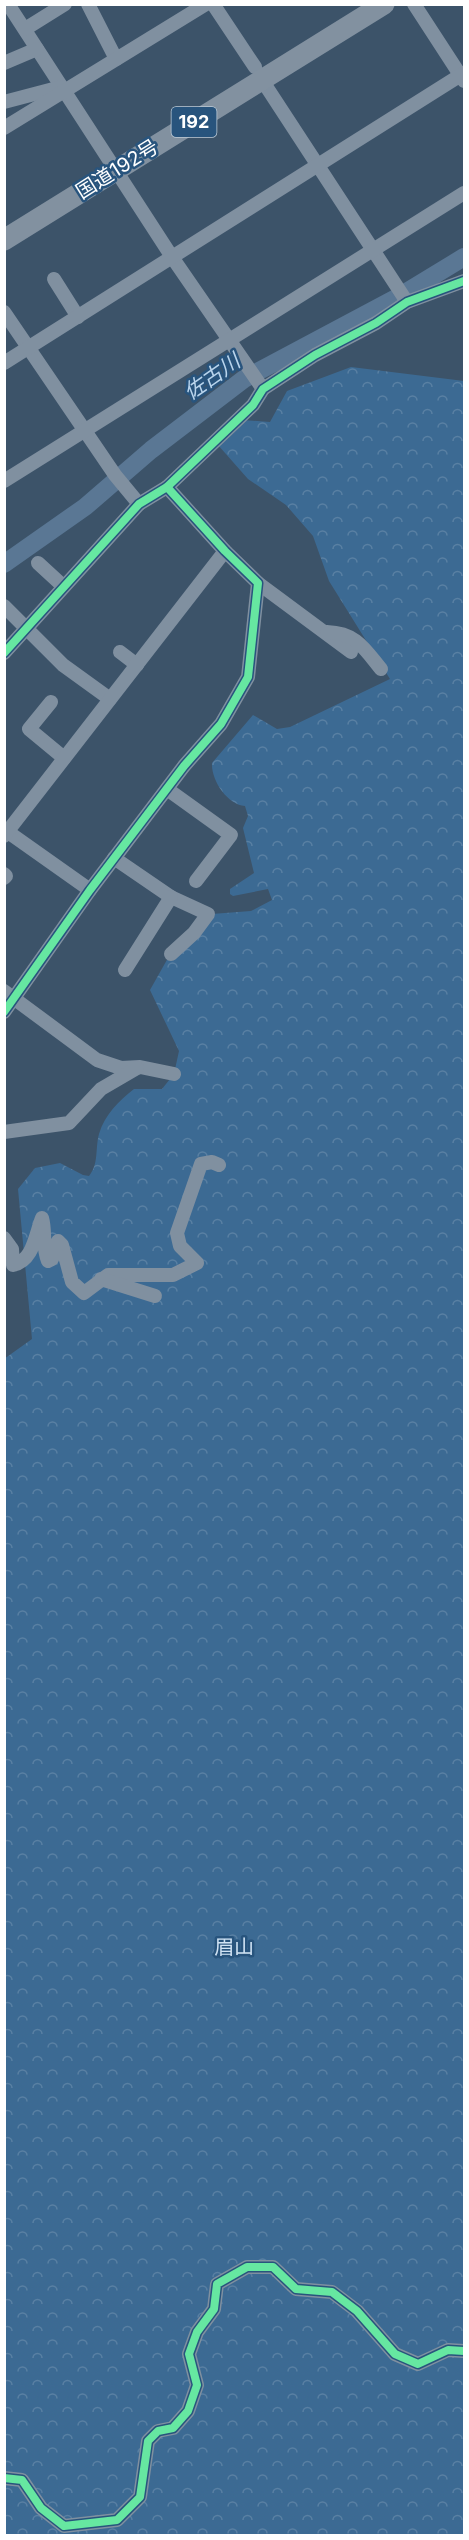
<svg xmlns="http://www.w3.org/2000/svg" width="469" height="2540" font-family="Inter,'Noto Sans JP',sans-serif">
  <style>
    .forest { fill: url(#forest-crowns) }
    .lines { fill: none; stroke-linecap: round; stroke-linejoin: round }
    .river { stroke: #5a7794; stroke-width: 18 }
    .minor { stroke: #8090a0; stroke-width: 14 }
    .highway { stroke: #8291a0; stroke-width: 21 }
    .cycleway-casing { stroke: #28547d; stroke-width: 11 }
    .cycleway { stroke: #66e7a1; stroke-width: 8 }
    .labels { text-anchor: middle; stroke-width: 5; stroke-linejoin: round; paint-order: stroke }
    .shield { fill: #28547d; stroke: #beccd8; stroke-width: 1.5 }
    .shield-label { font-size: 18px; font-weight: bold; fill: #fff }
    .street-label { font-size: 20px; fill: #fff; stroke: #28547d }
    .park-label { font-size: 20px; fill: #d0e3f4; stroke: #28547d }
    .water-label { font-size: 21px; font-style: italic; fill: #b9d4ec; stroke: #28547d }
  </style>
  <defs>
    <pattern id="forest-crowns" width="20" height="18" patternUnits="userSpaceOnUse" patternTransform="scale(1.5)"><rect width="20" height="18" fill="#3c6a93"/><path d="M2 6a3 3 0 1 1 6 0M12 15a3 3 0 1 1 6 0" fill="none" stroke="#5980a3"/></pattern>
  </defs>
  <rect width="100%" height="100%" fill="#3c5369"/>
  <path class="forest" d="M351 367 464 381V2535L5 2536 4 1359 32 1339 18 1189 35 1168 60 1163 83 1175 89 1176C99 1164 95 1149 99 1134 105 1114 119 1101 134 1089H162L174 1074 179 1051 150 990 168 958 212 914 251 911 272 900 268 889 233 896 230 894V889L254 873 243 828 248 816 245 806C228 805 211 781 212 763L253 715 277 729 290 727 390 679 329 581 313 536 286 505 248 479 218 445 242 420 270 422 287 391Z"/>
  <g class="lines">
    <path class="river" d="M4 564 85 507 151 450 244 379 400 296 464 257"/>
    <g class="minor">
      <path d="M8 4 172 257 263 389"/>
      <path d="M88 4 116 59"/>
      <path d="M213 4 255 67"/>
      <path d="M414 4 464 81"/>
      <path d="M25 29 65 4"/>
      <path d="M4 63 37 49"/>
      <path d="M262 80 407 302"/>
      <path d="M4 102 61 87"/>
      <path d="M4 128 206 4"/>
      <path d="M54 279 78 317"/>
      <path d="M4 312 115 475 139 504"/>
      <path d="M4 363 464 73"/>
      <path d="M4 481 464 193"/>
      <path d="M38 563 63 586"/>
      <path d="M258 583 351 652"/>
      <path d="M4 606 63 665 110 699"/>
      <path d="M327 632C356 633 364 648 381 669"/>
      <path d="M120 652 137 665"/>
      <path d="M4 653 139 504 167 487 253 405 263 389 315 355 376 323 407 302 464 281"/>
      <path d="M51 702 29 729 64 758"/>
      <path d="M167 789 231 835 196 881"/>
      <path d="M8 832 90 890"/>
      <path d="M4 836 225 551"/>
      <path d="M114 858 171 897 208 914 194 933 171 954"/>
      <path d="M4 874 6 876 4 878"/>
      <path d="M125 970 171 897"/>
      <path d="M4 991 97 1060 121 1068 140 1067 174 1074"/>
      <path d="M4 1012 90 890 184 766 221 724 248 677 258 583 225 551 167 487"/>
      <path d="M4 1132 69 1123 101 1089 137 1068"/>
      <path d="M4 1238 12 1249 13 1265C33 1261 35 1236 42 1218 46 1232 42 1247 48 1261L52 1259 58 1241 62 1245 72 1282 84 1293 108 1275H173L197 1263 180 1246 177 1233 201 1164 212 1162 219 1165"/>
      <path d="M101 1279 155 1296"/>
      <path d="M4 2478 22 2480 41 2508 64 2526 117 2520 140 2497 148 2441 158 2431 173 2428 188 2411 197 2385 189 2354 197 2332 214 2309 217 2284 247 2267H273L296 2289 332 2292 357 2311 395 2354 418 2364 448 2350 464 2351"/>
    </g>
    <path class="highway" d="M4 240 384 4"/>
    <defs>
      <g id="cycleway">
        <path d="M4 653 139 504 167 487 253 405 263 389 315 355 376 323 407 302 464 281"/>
        <path d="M4 1012 90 890 184 766 221 724 248 677 258 583 225 551 167 487"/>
        <path d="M4 2478 22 2480 41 2508 64 2526 117 2520 140 2497 148 2441 158 2431 173 2428 188 2411 197 2385 189 2354 197 2332 214 2309 217 2284 247 2267H273L296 2289 332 2292 357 2311 395 2354 418 2364 448 2350 464 2351"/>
      </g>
    </defs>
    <use href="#cycleway" class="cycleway-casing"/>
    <use href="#cycleway" class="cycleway"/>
  </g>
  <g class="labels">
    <rect class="shield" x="171.5" y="107" width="45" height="30" rx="4.5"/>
    <g class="shield-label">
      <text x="194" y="128">192</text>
    </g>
    <g class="street-label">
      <text transform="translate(117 169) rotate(-32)" y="7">国道192号</text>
    </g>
    <g class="park-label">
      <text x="234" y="1954">眉山</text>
    </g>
    <g class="water-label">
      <text transform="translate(212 377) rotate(-35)" y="7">佐古川</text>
    </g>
  </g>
  <rect width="469" height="2540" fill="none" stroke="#ffffff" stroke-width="12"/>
</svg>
